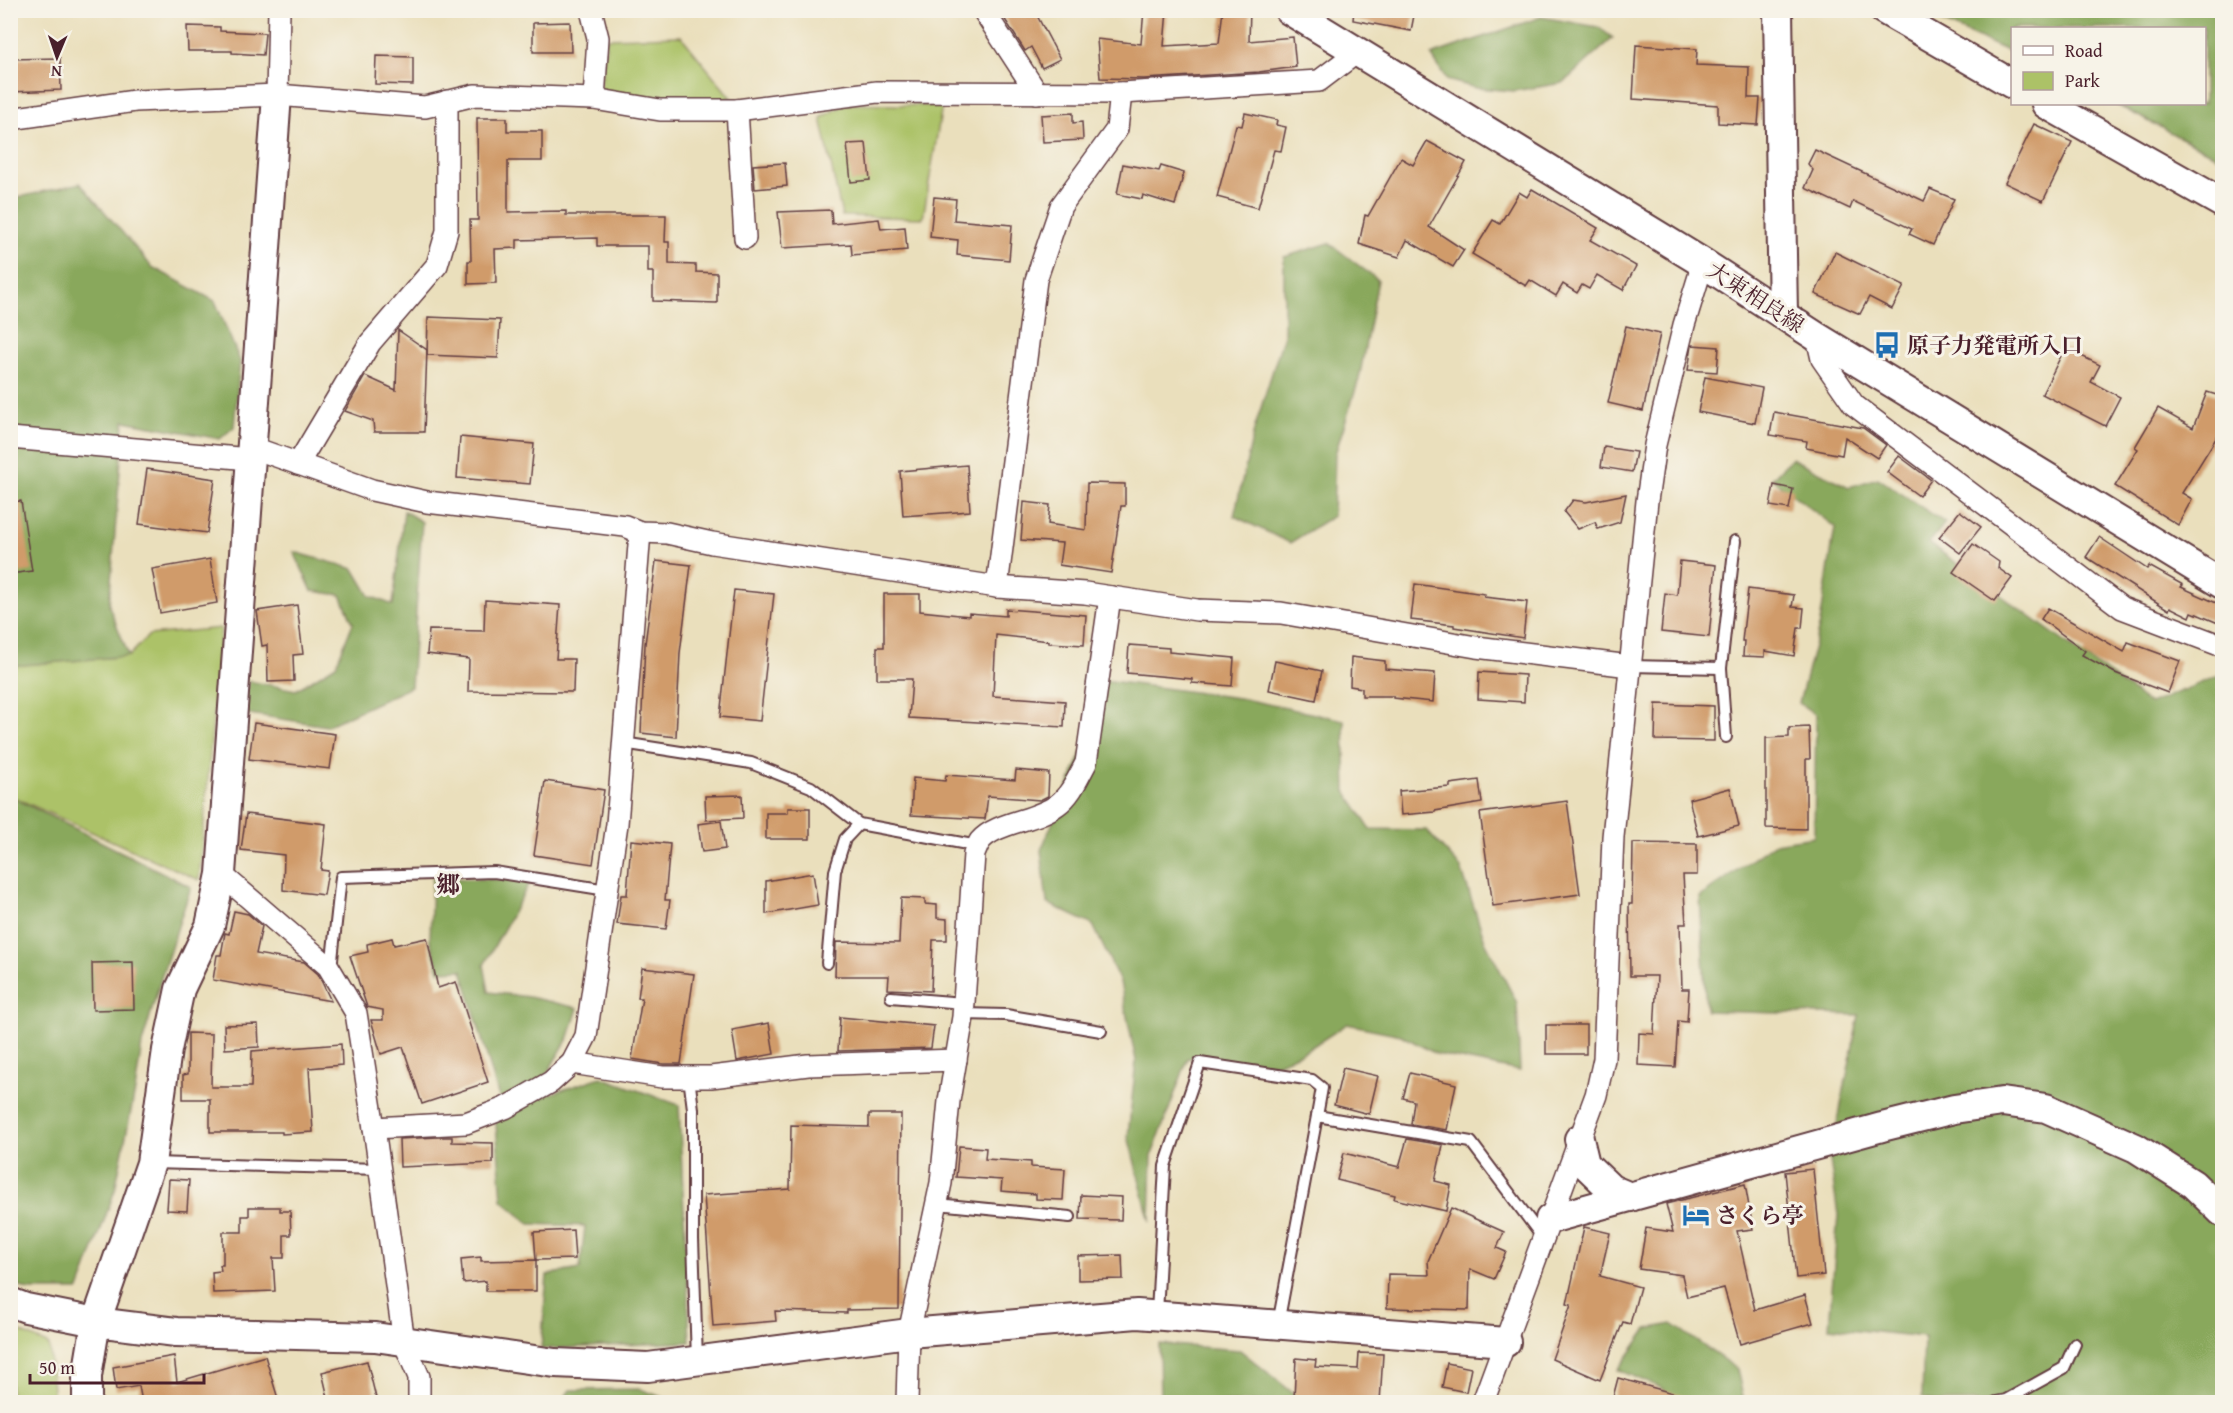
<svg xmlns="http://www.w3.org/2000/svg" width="2233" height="1413" font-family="'Gentium Book Plus','Noto Serif JP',serif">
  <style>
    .green { fill: #acc267; stroke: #7b7049; stroke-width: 1.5 }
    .forest { fill: #89a85c; stroke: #6a6444; stroke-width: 1.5 }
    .building { fill: #d09b6b }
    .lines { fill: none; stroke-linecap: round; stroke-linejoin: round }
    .lane-casing { stroke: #623c41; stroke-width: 14 }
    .street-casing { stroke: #623c41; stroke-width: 24 }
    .secondary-casing { stroke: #623c41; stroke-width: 32 }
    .lane { stroke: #fff; stroke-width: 10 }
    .street { stroke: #fff; stroke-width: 21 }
    .secondary { stroke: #fff; stroke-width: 28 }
    .labels { text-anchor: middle; stroke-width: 6; stroke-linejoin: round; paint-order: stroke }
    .street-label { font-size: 22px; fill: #4a1f2b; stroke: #f7f3e8 }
    .poi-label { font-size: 22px; font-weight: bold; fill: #4a1f2b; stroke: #f7f3e8; text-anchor: start }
    .neighbourhood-label { font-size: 24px; font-weight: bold; fill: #4a1f2b; stroke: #f7f3e8 }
  </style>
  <rect width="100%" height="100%" fill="#f7f3e8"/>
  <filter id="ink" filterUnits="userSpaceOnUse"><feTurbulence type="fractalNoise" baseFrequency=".0167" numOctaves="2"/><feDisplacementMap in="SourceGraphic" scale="12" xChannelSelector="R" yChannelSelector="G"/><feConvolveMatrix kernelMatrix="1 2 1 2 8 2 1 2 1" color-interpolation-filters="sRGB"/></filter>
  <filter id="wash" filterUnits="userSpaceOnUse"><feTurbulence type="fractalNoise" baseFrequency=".008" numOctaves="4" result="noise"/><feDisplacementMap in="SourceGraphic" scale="24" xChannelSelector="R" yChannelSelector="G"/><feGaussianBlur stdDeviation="1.35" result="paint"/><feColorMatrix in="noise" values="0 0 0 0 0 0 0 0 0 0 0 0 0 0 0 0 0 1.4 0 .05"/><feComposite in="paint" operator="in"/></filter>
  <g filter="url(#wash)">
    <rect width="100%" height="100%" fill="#eadfbc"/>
    <g class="green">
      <path d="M681 36 731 98 672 104 600 90 607 38Z"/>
      <path d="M846 104 942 106 923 218 842 216 821 118Z"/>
      <path d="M221 628 199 880 11 796V666L129 656 149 635Z"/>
      <path d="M10 1327 49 1345 54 1402H11Z"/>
    </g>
    <g class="forest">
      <path d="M1918 11H2222V159L2115 104H2204V28H2012V53Z"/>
      <path d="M1541 17 1598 27 1613 38 1563 83 1514 91 1476 88 1447 80 1431 55Z"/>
      <path d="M80 183 152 267 215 301 240 361 234 427 220 439 124 421 109 606 129 656 11 666V199Z"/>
      <path d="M1329 243 1378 280 1359 379 1335 454 1333 516 1290 543 1234 516 1254 430 1284 335V257Z"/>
      <path d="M1791 458 1849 487 1878 478 1945 523 1929 543 2150 704 2222 674V1402H1938L1922 1398 1924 1337 1829 1327 1838 1215 1830 1160 1859 1015 1706 1011 1700 897 1775 843 1814 837 1816 715 1799 703 1820 623 1835 527 1772 479Z"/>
      <path d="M404 511 422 522 411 687 327 726 242 713 249 681 296 690 336 665 353 623 341 595 312 591 294 552 354 569 370 596 393 605Z"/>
      <path d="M1103 680 1239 698 1344 720 1346 791 1370 829 1426 830 1461 868 1485 941 1517 1003 1520 1071 1436 1054 1401 1035 1347 1024 1307 1050 1277 1064 1188 1058 1152 1155 1150 1222 1128 1136 1136 1061 1120 982 1093 925 1047 903 1041 850 1090 734Z"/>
      <path d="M10 796 191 887 162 975 142 1044 135 1091 115 1190 79 1290H28L11 1283Z"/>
      <path d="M432 878 531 880 484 965 489 992 529 997 578 1008 569 1037 537 1090 500 1101 462 970 439 971 430 940Z"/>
      <path d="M601 1077 679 1105 690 1342 541 1349 547 1275 580 1269 585 1226 530 1224 502 1200 495 1112Z"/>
      <path d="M1672 1324 1737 1369 1744 1402H1665L1664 1389 1618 1370 1647 1329Z"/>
      <path d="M1159 1344 1240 1350 1304 1402H1160Z"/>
      <path d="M640 1389 675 1402H561L570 1390Z"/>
    </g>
    <g id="blocks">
      <g class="building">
        <path d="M999 10H1034L1060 59 1042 68 1031 47 1025 51Z"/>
        <path d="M1144 10H1167L1164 46 1219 43 1223 10H1250L1249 41 1293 37 1296 67 1259 72 1144 79 1100 78 1097 39 1141 44Z"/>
        <path d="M1354 10H1415L1411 31 1353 20Z"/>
        <path d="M570 22 571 52H533V23Z"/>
        <path d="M187 26 220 27V31L265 33 263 55 232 53V51H188Z"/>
        <path d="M1636 45 1697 49 1696 65 1749 67 1748 98H1760L1758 125 1718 123V105L1633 99Z"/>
        <path d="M376 56 413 57V85L375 84Z"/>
        <path d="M60 58 61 90 10 92V59Z"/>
        <path d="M1073 113V123L1082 122 1083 140 1043 142 1041 115Z"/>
        <path d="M1245 113 1277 120 1276 125 1286 127 1281 151 1274 150 1258 208 1217 197 1236 125 1242 126Z"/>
        <path d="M477 118H507V131H542V161H508V212L566 211V215H666L665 242H669V264L696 265V272L717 273V303L653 301V272H648V246H597V238L517 240V248L495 249 496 283 468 284V261H471L470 220H478Z"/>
        <path d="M2034 124 2072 142 2043 201 2005 183Z"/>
        <path d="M1427 141 1466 162 1429 227 1464 250 1453 267 1407 240 1399 257 1359 244 1365 215 1368 216 1401 158 1413 165Z"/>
        <path d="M866 143 870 180 851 182 847 144Z"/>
        <path d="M1815 150 1924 201 1930 189 1954 199 1933 245 1909 234 1912 229 1853 201 1850 209 1805 188 1813 170 1808 164Z"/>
        <path d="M785 163 787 186 755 189 753 165Z"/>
        <path d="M1123 164 1159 171 1161 166 1184 173 1175 205 1143 195 1142 199 1117 194Z"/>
        <path d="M1532 189 1598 228 1590 240 1636 266 1623 290 1597 275 1589 289 1582 285 1577 293 1563 284 1556 296 1530 280 1526 286 1472 254 1493 220 1500 224 1519 192 1527 197Z"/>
        <path d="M934 197 956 199 954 220 1012 225 1009 260 957 255 958 240 930 237Z"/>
        <path d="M831 210 832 224 879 219 881 229 905 227 907 250 852 255 851 244 782 248 778 212Z"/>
        <path d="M1835 252 1904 286 1892 309 1869 297 1860 314 1815 294Z"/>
        <path d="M428 317 500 320 498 358 427 355Z"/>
        <path d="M1626 326 1660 334 1643 411 1608 403Z"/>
        <path d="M398 330 427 350 424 432H374L373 421 345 411 365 376 396 390Z"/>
        <path d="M1692 345 1719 347 1717 372 1688 370Z"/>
        <path d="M2065 348 2100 365 2091 382 2120 397 2105 426 2042 394Z"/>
        <path d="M1705 377 1762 388 1755 423 1698 412Z"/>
        <path d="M2207 392 2223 397V427L2182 493 2192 499 2178 525 2115 486 2138 449 2135 447 2158 408 2193 428Z"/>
        <path d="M1774 412 1863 428 1886 445 1877 458 1845 437 1842 455 1806 448 1807 441 1770 435Z"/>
        <path d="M460 437 534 444 530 484 457 478Z"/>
        <path d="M1604 447 1636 452 1632 472 1601 467Z"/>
        <path d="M1899 456 1931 480 1919 496 1887 472Z"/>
        <path d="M967 465 970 511 903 516 900 471Z"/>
        <path d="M147 469 215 479 207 533 139 524Z"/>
        <path d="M1087 483 1125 484V506H1121L1111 573 1059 565 1062 543 1021 540 1024 502 1050 505 1048 524 1086 530Z"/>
        <path d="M1774 485 1793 489 1789 509 1770 506Z"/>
        <path d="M1626 494 1620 522 1598 529 1595 522 1578 529 1564 512 1573 500 1586 502Z"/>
        <path d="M21 501 32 571 10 574V502Z"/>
        <path d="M1960 511 1981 527 1960 553 1939 537Z"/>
        <path d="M2099 537 2147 569 2149 566 2183 585 2181 587 2223 606V625L2192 612 2190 617 2170 607 2169 610 2086 557Z"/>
        <path d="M1973 544 1999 562 1998 568 2012 578 1995 601 1953 572Z"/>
        <path d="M210 559 217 603 160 613 152 569Z"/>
        <path d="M656 561 691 565 680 653 676 737 641 733 645 644Z"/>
        <path d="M1680 561 1716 565 1709 637 1661 632 1665 593 1677 595Z"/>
        <path d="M1415 584 1485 594 1484 597 1527 602 1523 638 1454 627V625L1411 620Z"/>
        <path d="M1748 589 1794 595 1792 607 1804 608 1802 628H1798L1794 656 1765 651V657L1743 656 1744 641H1742Z"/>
        <path d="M734 590 774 594 760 721 720 717Z"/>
        <path d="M884 594H920V611L969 616V613L1006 616V609L1086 615 1084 645 1049 643V641L996 635 993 696 1065 701 1064 727 909 718 912 679H877V647H884Z"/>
        <path d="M485 600 560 605 556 659H574L573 692 468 691 469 659 427 654 429 630 484 631Z"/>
        <path d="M297 605 303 654 293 655 294 681 268 682 267 645 262 646 257 611Z"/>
        <path d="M2048 608 2124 652 2128 642 2180 661 2168 693 2115 673 2082 655 2085 651 2041 619Z"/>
        <path d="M1129 645 1169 648V652L1234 658 1232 686 1192 683V679L1127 673Z"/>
        <path d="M1351 657 1385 661V669L1435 673 1433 702 1393 698V696H1362V688L1350 686Z"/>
        <path d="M1275 661 1322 671 1316 700 1269 690Z"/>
        <path d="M1479 672 1525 675 1524 702 1478 699Z"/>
        <path d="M1656 704 1714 706V741L1655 740Z"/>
        <path d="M254 723 335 734 330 769 249 759Z"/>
        <path d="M1809 727 1810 759H1806V829L1766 828V738L1789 737V728Z"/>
        <path d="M1016 770 1049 773 1048 796 1040 800 988 796 985 819 911 815 913 778 945 781 946 775 1015 780Z"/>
        <path d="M1479 780 1482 803 1435 811V812L1401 815 1399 791 1450 787V784Z"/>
        <path d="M545 781 604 790 593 864 534 855Z"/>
        <path d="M1730 788 1739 826 1698 836 1689 799Z"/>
        <path d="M742 795 743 818 706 820 705 796Z"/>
        <path d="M1567 801 1580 894 1493 906 1480 813Z"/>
        <path d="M788 808H810V839H766V813H788Z"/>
        <path d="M246 814 326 824 321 870 328 871 324 895 283 890 284 855 241 850Z"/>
        <path d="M721 821 725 849 702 852 698 824Z"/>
        <path d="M631 840 670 844 665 900H670L666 929 617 924 621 895H627Z"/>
        <path d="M1633 843 1697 844V875H1683L1686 924H1680L1682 989H1689L1687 1022 1678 1021 1675 1067 1638 1065 1639 1033 1654 1034 1657 976H1630L1629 904H1632Z"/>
        <path d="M813 873 818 905 766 914V881Z"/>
        <path d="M901 898 925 899V904L937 905V918L947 919V940H933L931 991 888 989 889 976H835L836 942 899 943Z"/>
        <path d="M234 911 248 914 262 926 256 954 304 962 318 974 331 1001 213 980 217 955H221L225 933 229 934Z"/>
        <path d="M392 938 394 945 427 938 438 988 456 982 488 1082 422 1104 403 1047 381 1054 371 1020H383V1010L367 1007 350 956 368 952 367 944Z"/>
        <path d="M133 962 134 1009 93 1010 92 963Z"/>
        <path d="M642 968 694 974 681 1064H663L632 1059 642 998H638Z"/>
        <path d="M840 1017 934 1026 931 1048 838 1051Z"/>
        <path d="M769 1023 774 1054 737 1061 732 1030Z"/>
        <path d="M258 1024 259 1047 225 1049 224 1025Z"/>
        <rect x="1546" y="1025" width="40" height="29"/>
        <path d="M188 1033 212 1034 211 1087H251L252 1051 341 1044 342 1065 309 1068 313 1132 282 1134V1132H210V1099H183V1075L188 1074Z"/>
        <path d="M1343 1068 1378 1076 1369 1114 1334 1105Z"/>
        <path d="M1410 1073 1456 1084 1447 1130 1411 1124 1414 1101 1403 1098Z"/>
        <path d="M869 1114H901L899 1309 847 1310V1313L775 1311 776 1321 713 1326 704 1195 790 1189 791 1125 869 1127Z"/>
        <path d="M438 1137H452V1142L493 1143V1163L400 1167 399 1139Z"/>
        <path d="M1407 1139 1443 1145 1435 1181 1451 1185 1446 1211 1394 1199 1395 1195 1337 1180 1344 1153 1399 1167Z"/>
        <path d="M959 1146 986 1148 985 1159 1031 1162V1167L1065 1169 1063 1200 1036 1199V1194L1001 1191 1002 1180 956 1177Z"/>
        <path d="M1813 1169 1824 1275 1796 1278 1785 1172Z"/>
        <path d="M169 1179 189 1180 187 1211 167 1210Z"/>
        <path d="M1745 1184 1753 1229 1737 1231 1755 1310 1805 1295 1813 1323 1740 1344 1724 1288 1687 1297 1682 1275 1639 1269 1646 1228 1673 1232 1666 1204Z"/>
        <path d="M1081 1195 1122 1197 1121 1220 1080 1219Z"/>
        <path d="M249 1207H280V1211H290L291 1235H284V1258H273L275 1291 213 1293 212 1272 221 1271 220 1265H223V1232H242V1216H249Z"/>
        <path d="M1451 1208 1504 1232 1497 1248 1506 1252 1494 1279 1470 1269 1469 1310 1387 1308 1388 1274 1429 1275 1428 1261Z"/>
        <path d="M1584 1227 1610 1233 1600 1276 1640 1287 1630 1324 1623 1322 1600 1380 1552 1359 1571 1305 1567 1304Z"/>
        <path d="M573 1230 575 1259 536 1260 534 1232Z"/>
        <path d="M1122 1255 1123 1279 1078 1280V1256Z"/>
        <path d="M481 1257V1261L536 1260V1291H486V1281L463 1283 461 1259Z"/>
        <path d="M1359 1353 1383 1354 1380 1402H1315L1314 1399 1294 1398 1296 1358 1316 1360 1315 1367 1358 1369Z"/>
        <path d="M174 1356 177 1382 265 1356 279 1402H142L139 1386 116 1390 113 1367Z"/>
        <path d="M367 1361 377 1402H329L322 1372Z"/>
        <path d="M1447 1363 1471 1368 1466 1392 1442 1387Z"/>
        <path d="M1618 1378 1687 1397 1686 1402H1631L1613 1397Z"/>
      </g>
    </g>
  </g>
  <g filter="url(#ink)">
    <use href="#blocks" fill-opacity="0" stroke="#623c41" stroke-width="1.5"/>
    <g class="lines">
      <defs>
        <g id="lane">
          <path d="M1630 666 1721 668"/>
          <path d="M1726 737 1721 668 1735 541"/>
          <path d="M623 743 751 763 811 787 859 824 978 846"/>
          <path d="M827 963 835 871 845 839 859 824"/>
          <path d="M331 969 341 877 494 872 607 890"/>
          <path d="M891 997 963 1003"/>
          <path d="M963 1014 1006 1015 1101 1031"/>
          <path d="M689 1077 693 1109V1239L697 1360"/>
          <path d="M152 1163 380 1169"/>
          <path d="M937 1204 1070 1217"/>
          <path d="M1157 1313 1165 1166 1200 1063 1312 1080 1322 1088 1317 1116 1471 1142 1543 1238"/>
          <path d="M1278 1324 1317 1116"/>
          <path d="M1996 1402 2006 1400 2064 1368 2075 1344"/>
        </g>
        <g id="street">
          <path d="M591 10 598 38 594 99"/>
          <path d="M983 10 1037 93"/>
          <path d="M277 95 279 10"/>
          <path d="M737 110 745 238"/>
          <path d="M10 119 135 101 277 95 425 107 475 95 594 99 660 110H737L877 92 1121 93 1319 81 1356 53"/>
          <path d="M1817 337 1822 359 1854 405 2122 608 2222 646"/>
          <path d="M10 438 250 459"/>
          <path d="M251 447 372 490 427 502 625 526 640 532 667 533 712 543 997 587 1085 593 1197 610 1281 613 1476 647 1630 666"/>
          <path d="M298 464 370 343 437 265 447 231V101"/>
          <path d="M997 587 1036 280 1061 206 1117 129 1121 93"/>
          <path d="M221 874 328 966 356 1013 374 1128 404 1342 419 1377V1402"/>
          <path d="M572 1063 662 1077H711L808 1065 956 1060"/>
          <path d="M374 1128 466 1123 505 1108 551 1082 572 1063 586 1036 617 824 640 532"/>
          <path d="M907 1402 909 1333 941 1183 949 1101 963 1017 974 854C976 850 978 844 980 841 996 822 1036 821 1057 805 1071 795 1078 778 1086 763L1110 597"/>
          <path d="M1483 1402 1596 1095 1604 1059 1613 837 1647 501 1655 445 1684 325 1703 263"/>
        </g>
        <g id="secondary">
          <path d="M1289 10 1703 263 1817 337 2222 584"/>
          <path d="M1778 10 1783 315"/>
          <path d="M1884 10 2012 84"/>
          <path d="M2046 104 2222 203"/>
          <path d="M1579 1139 1585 1164 1611 1189 1630 1197"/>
          <path d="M1550 1219 1882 1127 1954 1109 2002 1102 2046 1108 2136 1148 2193 1184 2222 1212"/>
          <path d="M10 1302 26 1308 96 1322 176 1332 375 1337 555 1363 648 1367 909 1333 1137 1314 1506 1342"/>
          <path d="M87 1402V1376L96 1322 151 1163 167 1050 180 989 210 926 221 874 277 95"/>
        </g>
      </defs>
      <use href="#lane" class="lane-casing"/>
      <use href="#street" class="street-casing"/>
      <use href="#secondary" class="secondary-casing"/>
      <use href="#lane" class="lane"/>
      <use href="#street" class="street"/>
      <use href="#secondary" class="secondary"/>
    </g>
  </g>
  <defs>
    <symbol id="bus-bare" viewBox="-9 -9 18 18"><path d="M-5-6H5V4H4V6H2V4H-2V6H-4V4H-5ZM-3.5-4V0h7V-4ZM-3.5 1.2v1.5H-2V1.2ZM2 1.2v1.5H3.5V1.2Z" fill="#1f6fb2" stroke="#f7f3e8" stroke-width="2.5" paint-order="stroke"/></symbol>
    <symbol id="hotel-bare" viewBox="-9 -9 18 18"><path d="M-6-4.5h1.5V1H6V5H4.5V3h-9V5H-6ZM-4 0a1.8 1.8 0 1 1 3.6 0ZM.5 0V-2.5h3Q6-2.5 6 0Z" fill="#1f6fb2" stroke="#f7f3e8" stroke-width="2.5" paint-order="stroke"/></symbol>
  </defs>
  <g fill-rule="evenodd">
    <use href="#bus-bare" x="1868" y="326" width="38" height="38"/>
    <use href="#hotel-bare" x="1677" y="1196" width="38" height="38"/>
  </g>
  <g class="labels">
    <g class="street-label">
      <text transform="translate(1756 297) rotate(33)" y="8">大東相良線</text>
    </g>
    <g class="poi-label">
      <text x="1907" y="353">原子力発電所入口</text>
      <text x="1716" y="1223">さくら亭</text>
    </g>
    <g class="neighbourhood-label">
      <text x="448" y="893">郷</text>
    </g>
  </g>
  <rect width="2233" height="1413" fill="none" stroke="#f7f3e8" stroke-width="36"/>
  <rect x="2011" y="27" width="195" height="78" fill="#f7f3e8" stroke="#b29e9c" stroke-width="1.5"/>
  <rect x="2023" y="46" width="30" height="9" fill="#ffffff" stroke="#b29e9c" stroke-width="1.5"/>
  <text x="2065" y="57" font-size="18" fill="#4a1f2b">Road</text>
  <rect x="2023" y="72" width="30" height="18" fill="#acc267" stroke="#b29e9c" stroke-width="1.5"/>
  <text x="2065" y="87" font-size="18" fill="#4a1f2b">Park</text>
  <g transform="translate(57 57) rotate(182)" stroke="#f7f3e8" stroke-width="4.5" paint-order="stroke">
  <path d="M0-4.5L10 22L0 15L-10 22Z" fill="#4a1f2b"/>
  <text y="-9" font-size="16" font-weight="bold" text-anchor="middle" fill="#4a1f2b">N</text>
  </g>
  <path d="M30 1374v9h174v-9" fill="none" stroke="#4a1f2b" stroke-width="3"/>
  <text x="39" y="1374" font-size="18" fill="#4a1f2b" stroke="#f7f3e8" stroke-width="4.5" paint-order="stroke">50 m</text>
</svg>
